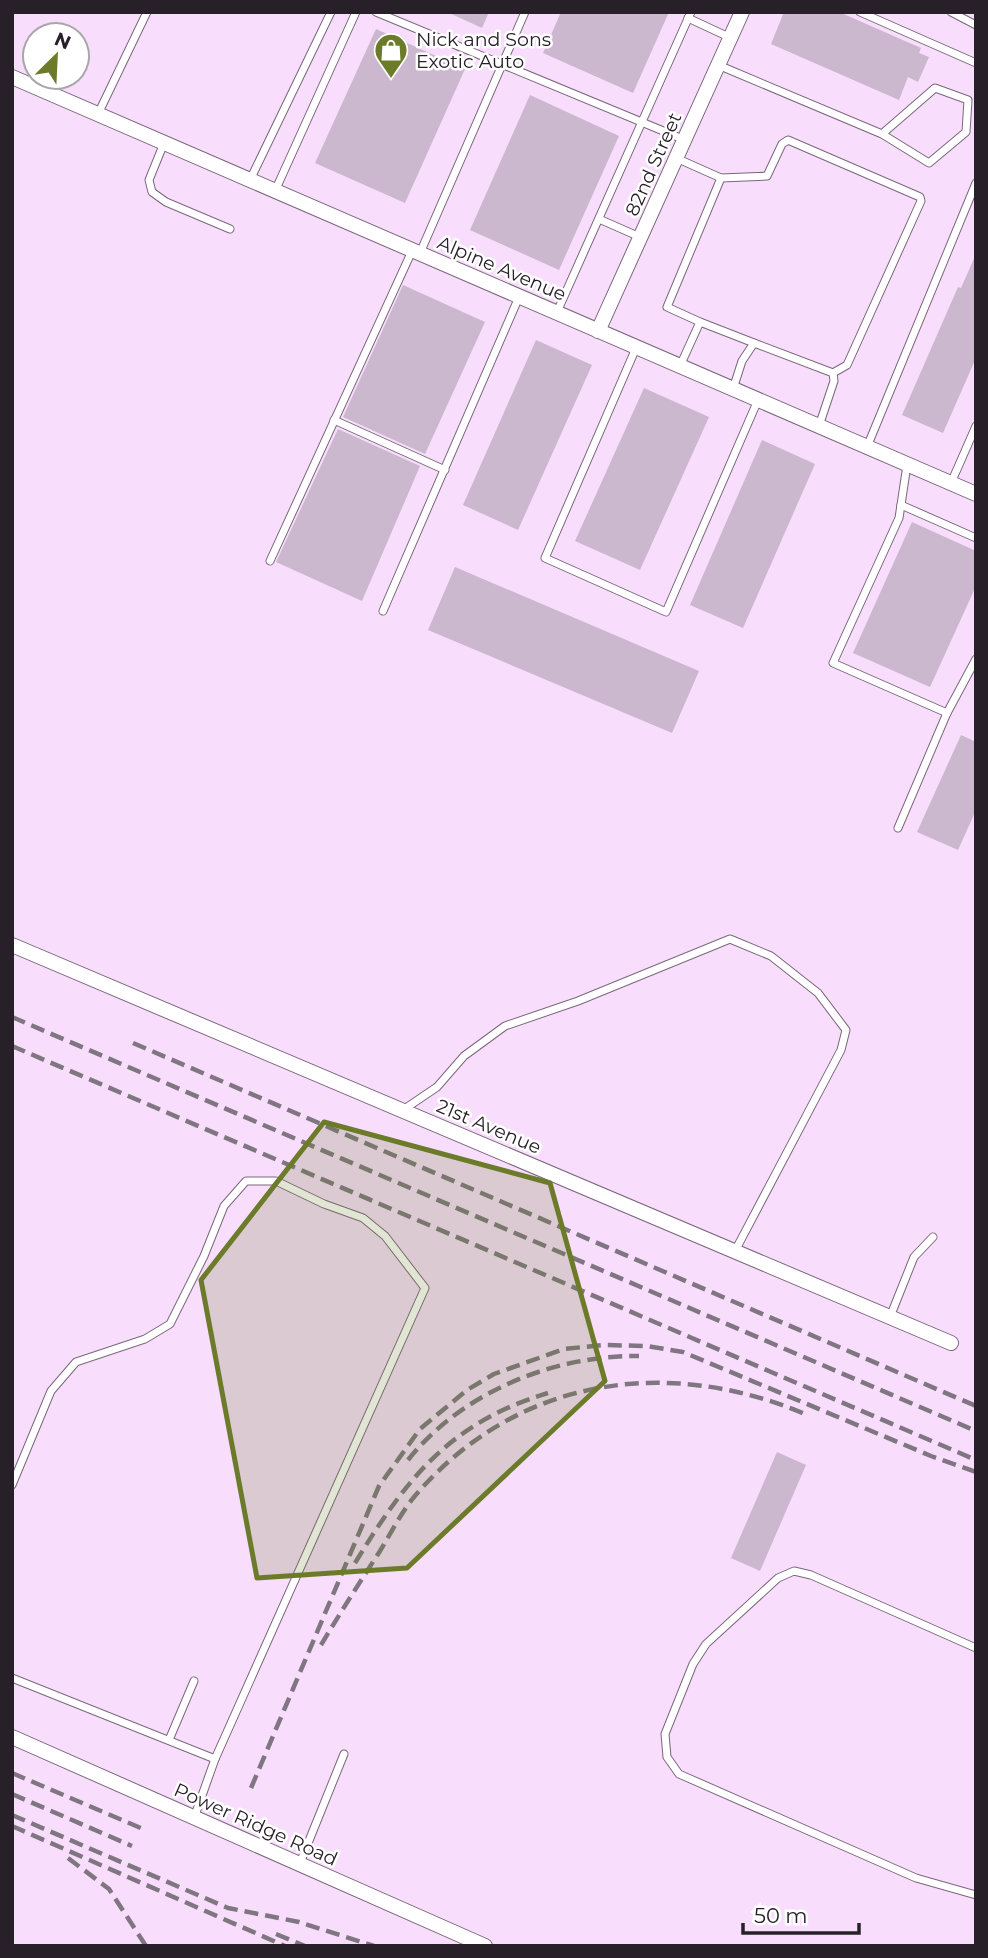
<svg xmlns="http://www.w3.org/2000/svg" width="988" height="1958" font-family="Montserrat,sans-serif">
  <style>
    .built { fill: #f8defc; fill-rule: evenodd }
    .building { fill: #cbb7ce }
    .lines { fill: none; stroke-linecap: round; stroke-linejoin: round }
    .service-casing { stroke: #7a677c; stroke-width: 9 }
    .minor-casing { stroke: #7a677c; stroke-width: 16 }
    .service { stroke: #fff; stroke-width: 7 }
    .minor { stroke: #fff; stroke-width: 14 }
    .rail { stroke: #7f7681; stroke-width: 4.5; stroke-dasharray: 14 7; stroke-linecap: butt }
    .marked { fill: #6b7b29; fill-opacity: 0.2; stroke: #6b7b29; stroke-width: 5; stroke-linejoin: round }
    .labels { text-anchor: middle; stroke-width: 5; stroke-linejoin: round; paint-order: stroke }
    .poi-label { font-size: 19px; fill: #272028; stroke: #fff; text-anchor: start }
    .street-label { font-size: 19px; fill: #272028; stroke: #fff }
  </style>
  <rect width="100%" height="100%" fill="#fbeefd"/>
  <path class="built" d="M12 12H976V1946H12ZM35 35H77V77H35Z"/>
  <g class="building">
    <path d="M447 12H489L482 28Z"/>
    <path d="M561 12H669L633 93 543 53Z"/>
    <path d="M784 12H839L921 48 919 53 929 57 918 82 908 77 899 100 771 44Z"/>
    <path d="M376 29 465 69 405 203 315 163Z"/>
    <path d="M530 95 619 136 559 270 470 230Z"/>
    <path d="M976 254V358L943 433 902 415 958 287 961 288Z"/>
    <path d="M403 285 485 322 425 454 343 417Z"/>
    <path d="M536 340 592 365 518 530 463 505Z"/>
    <path d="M644 388 709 417 640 570 575 541Z"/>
    <path d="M338 429 420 466 362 601 276 562Z"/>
    <path d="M762 440 815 464 743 628 690 605Z"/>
    <path d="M912 522 976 551V586L930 687 853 653Z"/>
    <path d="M455 567 699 671 672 733 428 630Z"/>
    <path d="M961 735 976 742V810L958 850 917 832Z"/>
    <path d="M777 1452 806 1465 760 1571 731 1558Z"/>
  </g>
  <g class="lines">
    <defs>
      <g id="service">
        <path d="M376 12 685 140"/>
        <path d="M860 12 976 63"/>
        <path d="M951 12 976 25"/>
        <path d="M688 18 731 38"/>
        <path d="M718 65 882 134 935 88 968 100 966 132 929 163 882 134"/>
        <path d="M98 114 147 12"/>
        <path d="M164 143 149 180 152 192 166 202 230 229"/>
        <path d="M676 158 721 178 667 307 700 322"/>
        <path d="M721 178 767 176 782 144 788 140 920 197 921 201 847 365 833 373"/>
        <path d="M250 180 331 12"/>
        <path d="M275 191 356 12"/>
        <path d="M599 219 640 237"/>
        <path d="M420 253 525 12"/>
        <path d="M557 312 691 12"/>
        <path d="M636 348 545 558 666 612 758 400"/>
        <path d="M680 366 700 322 754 343"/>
        <path d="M733 389 742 361 754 343 833 373 834 381 819 426"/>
        <path d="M334 420 445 470"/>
        <path d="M867 447 976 183"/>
        <path d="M907 465 899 518 833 663 947 713"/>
        <path d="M951 483 976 426"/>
        <path d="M901 505 976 538"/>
        <path d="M270 561 412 251"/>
        <path d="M383 611 519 297"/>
        <path d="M898 828 947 713 976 659"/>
        <path d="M403 1110 437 1087 464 1056 505 1026 578 1001 730 939 771 956 818 993 846 1030 841 1050 735 1251"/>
        <path d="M890 1317 914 1257 933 1237"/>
        <path d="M12 1485 51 1391 76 1362 145 1339 170 1324 204 1256 224 1206 246 1181H276L324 1204 363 1218 385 1236 425 1288 215 1759"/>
        <path d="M976 1648 811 1575 794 1571 778 1578 706 1644 693 1664 665 1734 667 1757 679 1774 916 1878 976 1895"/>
        <path d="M12 1678 215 1759 194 1818"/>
        <path d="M169 1740 194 1681"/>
        <path d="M300 1863 344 1754"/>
      </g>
      <g id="minor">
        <path d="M12 77 976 494"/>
        <path d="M598 331 742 12"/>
        <path d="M12 945 951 1343"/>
        <path d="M12 1737 485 1946"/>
      </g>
    </defs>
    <use href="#service" class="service-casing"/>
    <use href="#minor" class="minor-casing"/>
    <use href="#service" class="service"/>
    <use href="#minor" class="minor"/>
    <g class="rail">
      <path d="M12 1017 976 1431"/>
      <path d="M133 1043 976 1406"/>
      <path d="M12 1046 976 1460"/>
      <path d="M408 1460C462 1392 554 1355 639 1356"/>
      <path d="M355 1563C407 1478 449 1423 548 1393"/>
      <path d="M321 1645C340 1613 360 1582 380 1551 391 1533 401 1513 414 1497 515 1378 665 1355 805 1414"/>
      <path d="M12 1773 143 1829"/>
      <path d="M251 1788 379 1486 420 1429 467 1390 494 1374 564 1349 603 1345 647 1346 683 1352 931 1456 976 1472"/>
      <path d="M12 1794 132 1846"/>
      <path d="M12 1815 228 1908 299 1922 374 1946"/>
      <path d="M12 1826 285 1946"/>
      <path d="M68 1858 109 1889 146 1946"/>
      <path d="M276 1934 305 1946"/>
    </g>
  </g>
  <path class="marked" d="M324 1122 550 1183 605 1381 407 1568 257 1578 201 1280Z"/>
  <defs>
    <symbol id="shop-pin" viewBox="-11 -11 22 30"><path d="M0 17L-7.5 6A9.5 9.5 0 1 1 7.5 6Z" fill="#6b7b29" stroke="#fff"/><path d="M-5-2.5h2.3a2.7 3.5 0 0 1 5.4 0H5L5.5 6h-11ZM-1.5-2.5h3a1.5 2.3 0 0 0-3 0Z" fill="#fff"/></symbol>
  </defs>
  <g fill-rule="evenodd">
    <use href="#shop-pin" x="372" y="31" width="38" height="52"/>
  </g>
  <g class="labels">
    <g class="poi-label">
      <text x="416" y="46">Nick and Sons<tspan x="416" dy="22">Exotic Auto</tspan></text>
    </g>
    <g class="street-label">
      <text transform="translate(653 164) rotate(-66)" y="7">82nd Street</text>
      <text transform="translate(502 268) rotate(23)" y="7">Alpine Avenue</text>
      <text transform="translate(489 1126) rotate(23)" y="7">21st Avenue</text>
      <text transform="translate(256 1824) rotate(24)" y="7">Power Ridge Road</text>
    </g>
  </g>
  <rect width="988" height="1958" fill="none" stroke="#272028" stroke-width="28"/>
  <g transform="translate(56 56) rotate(24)"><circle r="33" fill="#ffffff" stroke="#a9a6a9" stroke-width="2"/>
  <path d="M0-5L12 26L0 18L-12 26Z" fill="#6b7b29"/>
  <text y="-10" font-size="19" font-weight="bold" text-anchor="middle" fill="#272028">N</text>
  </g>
  <path d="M743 1923v10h116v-10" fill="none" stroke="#272028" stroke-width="3.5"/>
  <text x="754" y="1923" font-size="21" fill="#272028" stroke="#ffffff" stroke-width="5" paint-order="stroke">50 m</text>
</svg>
